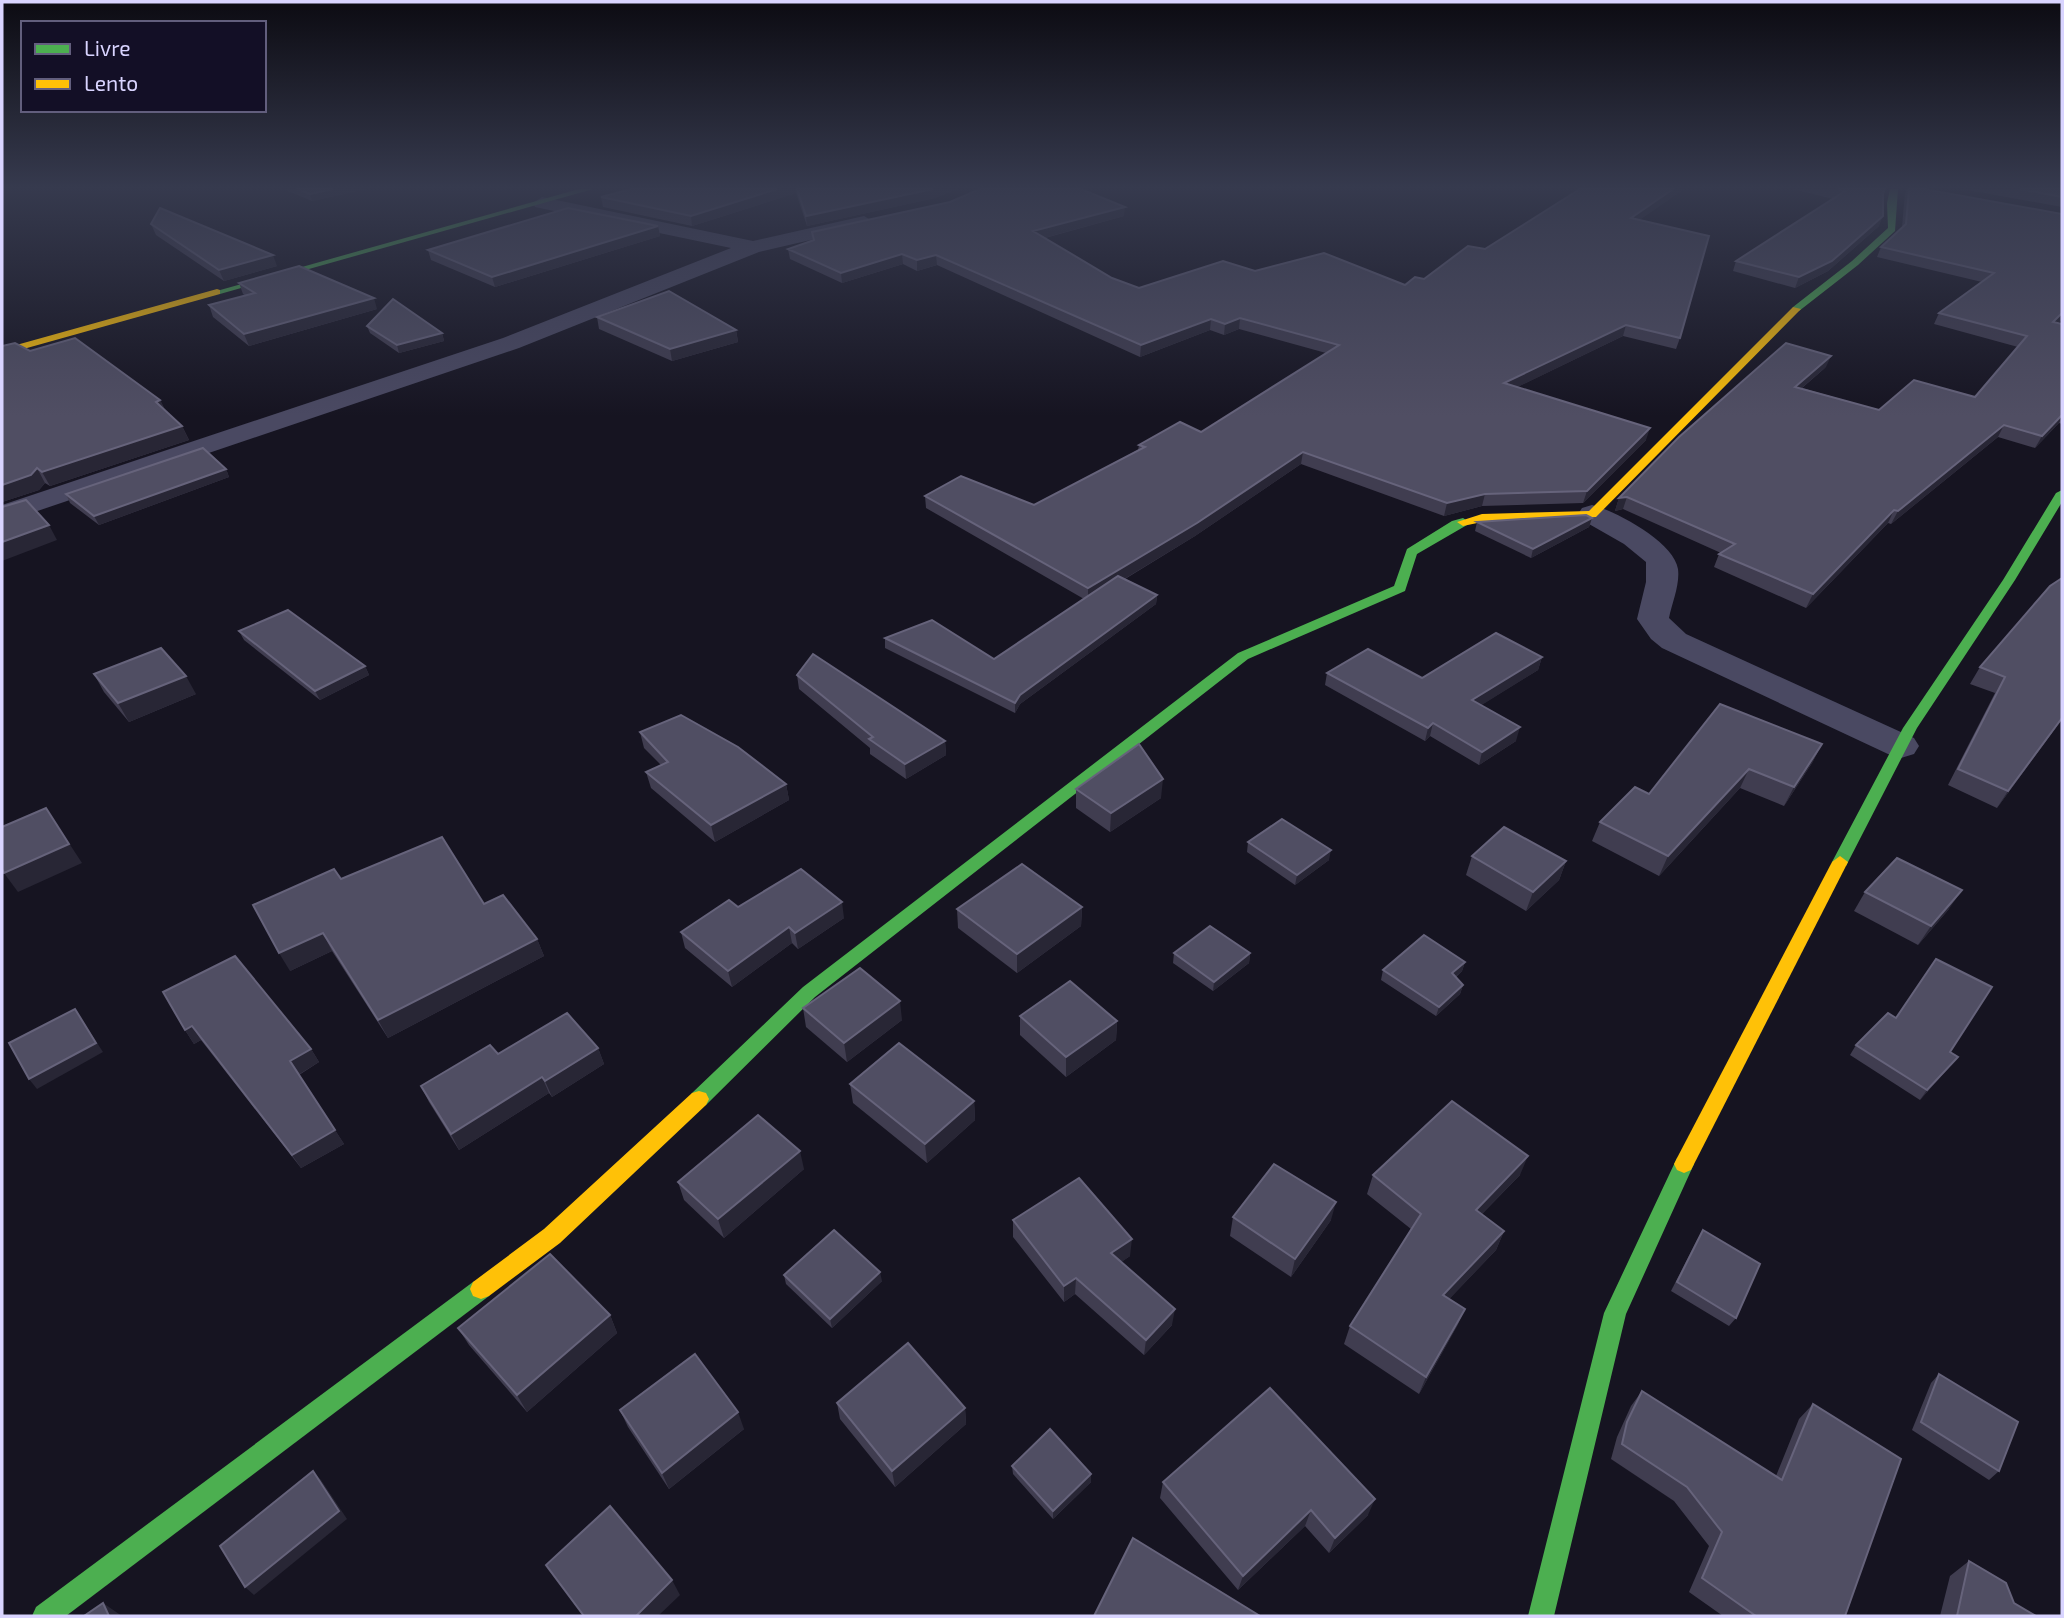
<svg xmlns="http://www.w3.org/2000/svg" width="2064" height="1618" font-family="'Exo 2',sans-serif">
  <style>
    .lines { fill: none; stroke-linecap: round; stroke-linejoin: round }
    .street { fill: #4a4962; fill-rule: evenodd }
    .fast { fill: #4caf50; fill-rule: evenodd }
    .slow { fill: #ffc107; fill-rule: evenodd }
    .wall { fill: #403d50 }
    .shaded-wall { fill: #282635 }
    .building { fill: #504e63; stroke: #66637b; stroke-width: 2 }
  </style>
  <rect width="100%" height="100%" fill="#161421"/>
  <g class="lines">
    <g class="street">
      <path d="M542 197 753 241 864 216 874 222 871 226 759 252 519 348 2 523V505L503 338 731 248 535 207 533 203Z"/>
      <path d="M1592 505C1616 511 1674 542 1678 569 1680 585 1672 603 1669 618L1686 634 1914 738 1919 746 1914 754 1901 758 1888 754 1662 648 1651 639 1637 619 1646 582V562L1624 544 1582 520 1578 514 1582 508Z"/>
    </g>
    <g class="fast">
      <path d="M579 189H593L220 294 213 292Z"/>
      <path d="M1890 189H1898L1895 231 1858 265 1799 311H1793V307L1852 261 1888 228 1887 203Z"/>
      <path d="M2062 490V502L2015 580 1917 728 1846 866H1834L1832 862 1903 728 2003 580 2056 493Z"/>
      <path d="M1463 518 1469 522 1467 525 1417 554 1405 591 1248 659 815 997 706 1105 699 1107 692 1105 689 1099 692 1093 803 987 1238 653 1394 586 1407 549 1452 521Z"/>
      <path d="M1684 1155 1691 1158 1694 1164 1626 1314 1554 1616H1528L1604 1313 1677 1158Z"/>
      <path d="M481 1279 489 1282 492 1289 489 1296 66 1616H32L36 1607 473 1282Z"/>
    </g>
    <g class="slow">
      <path d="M217 289 220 290V294L2 355V349Z"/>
      <path d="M1793 307 1801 309 1596 517 1482 522 1463 526 1457 522 1482 514 1589 511Z"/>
      <path d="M1840 856 1848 862 1691 1170 1684 1173 1677 1170 1674 1164 1677 1158 1832 862Z"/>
      <path d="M699 1091 706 1093 709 1099 706 1105 560 1243 489 1296 481 1299 473 1296 470 1289 473 1282 544 1229 692 1093Z"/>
    </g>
  </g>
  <g class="wall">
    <path d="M283 189H366L312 201Z"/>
    <path d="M631 189H957L935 198 807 226 796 193 692 226 603 207 601 197Z"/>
    <path d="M1684 189 1639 220 1680 338 1676 349 1623 336 1517 387 1646 440 1583 503 1482 506 1444 516 1301 464 1195 536 1125 579 1157 595 1156 604 1020 704 1015 713 885 648V638L994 659 1084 599 926 508 925 496 1034 505 1138 450 1139 445 1201 432 1326 353 1239 329 1224 335 1210 330 1140 357 937 265 917 271 903 264 842 283 790 259 788 249 813 240 812 232 950 202 1124 216 1045 238 1112 278 1139 288 1255 271 1405 285 1424 279 1485 249Z"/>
    <path d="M1793 189H1885L1879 226 1828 271 1795 288 1733 271 1736 261 1833 199Z"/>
    <path d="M1907 189H1924L2062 214V319L2058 323 2062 324V424L2059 423 2035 448 1998 437 1891 524 1888 523 1806 608 1714 567 1719 554 1721 553 1623 509 1615 511 1619 498 1826 367 1802 388 1879 410 1975 397 2018 347 1934 324 1939 313 1982 282 1877 257 1881 247 1902 227 1905 193Z"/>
    <path d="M1962 189H2062V207Z"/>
    <path d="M151 224 277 266 224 281 156 235Z"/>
    <path d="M658 226 660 236 495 287 431 260 428 250Z"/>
    <path d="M239 283 377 309 249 346 213 317 209 305 246 296 243 294Z"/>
    <path d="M597 317 736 330 738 342 672 361 599 329Z"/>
    <path d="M367 326 442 333 444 341 399 353 370 333Z"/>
    <path d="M2 346 30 351 160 400 165 410 182 426 189 440 50 486 45 483 39 490 2 502Z"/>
    <path d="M226 469 229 477 99 525 70 503 66 494Z"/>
    <path d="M1592 518 1589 527 1531 558 1475 531 1477 522Z"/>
    <path d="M2062 578V719L1997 808 1948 785 1995 693 1970 684 1980 667Z"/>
    <path d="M239 631 365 666 369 675 320 700 244 640Z"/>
    <path d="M1542 657 1538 670 1481 705 1516 741 1479 765 1430 736 1425 741 1325 685 1327 673 1422 678Z"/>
    <path d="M94 674 196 694 129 722 104 692Z"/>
    <path d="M797 675 945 741 946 755 906 779 870 754V748L799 689Z"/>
    <path d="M640 732 786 784 789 800 715 842 651 788 646 772 661 765 644 748Z"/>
    <path d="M1822 744 1812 763 1784 806 1740 788 1659 876 1592 841 1600 822 1649 794Z"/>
    <path d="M1076 789 1161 798 1110 832 1076 808Z"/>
    <path d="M1248 842 1329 860 1295 885 1247 852Z"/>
    <path d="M1472 856 1566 861 1559 880 1526 911 1466 875Z"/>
    <path d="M341 879 484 904 537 939 544 956 388 1038 332 951 290 971Z"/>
    <path d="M1865 892 1949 909 1918 945 1854 911Z"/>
    <path d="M738 907 844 918 798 949 792 943 732 987 685 948 681 932Z"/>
    <path d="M1082 907 1081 926 1017 973 958 928 957 909Z"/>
    <path d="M1174 953H1250L1249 963 1213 991 1173 963Z"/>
    <path d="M1465 962 1462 971 1456 977 1463 985 1460 994 1436 1016 1381 980 1383 970Z"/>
    <path d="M803 1008 902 1020 847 1062 806 1027Z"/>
    <path d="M1020 1016 1117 1021 1116 1040 1066 1077 1020 1035Z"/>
    <path d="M185 1030 311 1049 319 1062 299 1075 344 1144 301 1168 201 1040 194 1044Z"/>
    <path d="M1856 1045 1950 1052V1066L1920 1100 1850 1055Z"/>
    <path d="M598 1048 604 1064 552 1097 549 1093 459 1150 429 1102 421 1086 498 1054Z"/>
    <path d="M850 1084 974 1101 975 1120 927 1163 853 1103Z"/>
    <path d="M804 1169 724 1238 684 1200 678 1182Z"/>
    <path d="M1373 1175H1520L1482 1214 1504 1231 1496 1250 1449 1299 1465 1309 1457 1326 1419 1394 1344 1344 1350 1326 1411 1229 1367 1194Z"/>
    <path d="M1233 1217 1331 1220 1291 1277 1230 1236Z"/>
    <path d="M1013 1220 1130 1256 1121 1262 1172 1325 1144 1355 1075 1294 1064 1302 1013 1237Z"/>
    <path d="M1703 1230 1736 1318 1729 1326 1671 1291 1697 1240Z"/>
    <path d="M784 1275 882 1281 832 1328 786 1284Z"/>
    <path d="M610 1315 617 1333 527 1412 469 1345 458 1328Z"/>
    <path d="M1939 1374 1999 1471 1989 1480 1912 1430 1931 1383Z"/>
    <path d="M1642 1391 1776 1476 1799 1419 1813 1404 1845 1616H1723L1689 1592 1709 1546 1674 1501 1611 1459 1617 1437 1631 1406Z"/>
    <path d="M837 1403 965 1408 966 1424 895 1487 840 1419Z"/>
    <path d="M620 1410 744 1429 669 1489 628 1427Z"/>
    <path d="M1012 1466 1091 1474V1482L1053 1519 1013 1474Z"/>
    <path d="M1163 1482 1368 1515 1329 1553 1305 1526 1238 1590 1160 1498Z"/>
    <path d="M1969 1561 2014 1603 2036 1616H1940L1950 1576Z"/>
  </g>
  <g class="shaded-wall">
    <path d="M333 189H366L312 201 310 194Z"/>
    <path d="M777 189H796V193L692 226 691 216Z"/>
    <path d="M933 189H957L935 198 807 226 806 216Z"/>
    <path d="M1673 189H1684L1628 228 1631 218Z"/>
    <path d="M1125 207 1124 216 1033 241V231Z"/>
    <path d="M1883 216 1879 226 1828 271 1795 288 1799 277Z"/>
    <path d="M658 226 660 236 495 287 492 277Z"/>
    <path d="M902 254 903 264 842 283 841 273Z"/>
    <path d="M273 255 277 266 224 281 219 270Z"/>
    <path d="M936 255 937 265 917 271V260Z"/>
    <path d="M374 298 377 309 249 346 244 334Z"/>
    <path d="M2062 313V319L2048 333 2053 322Z"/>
    <path d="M1240 318 1239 329 1224 335 1225 324Z"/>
    <path d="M1211 319 1210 330 1140 357 1141 345Z"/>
    <path d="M1626 325 1623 336 1501 395 1504 383Z"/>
    <path d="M736 330 738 342 672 361 670 349Z"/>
    <path d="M442 333 444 341 399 353 397 345Z"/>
    <path d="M1831 356 1826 367 1790 398 1795 387Z"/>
    <path d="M160 400 167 414 156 402Z"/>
    <path d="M2062 415V417L2059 423 2035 448 2042 436Z"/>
    <path d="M2004 425 1998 437 1891 524 1898 511Z"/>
    <path d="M182 426 189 440 50 486 42 472Z"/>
    <path d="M1650 428 1646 440 1583 503 1587 491Z"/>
    <path d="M1303 452 1301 464 1195 536 1088 601V588Z"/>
    <path d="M37 468 45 483 39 490 2 502V485Z"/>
    <path d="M226 469 229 477 99 525 94 516Z"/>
    <path d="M1485 494 1482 506 1444 516 1447 503Z"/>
    <path d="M1627 497 1623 509 1615 511 1619 498Z"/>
    <path d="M1894 510 1888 523 1806 608 1813 594Z"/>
    <path d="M1592 518 1589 527 1531 558 1533 549Z"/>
    <path d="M49 525 57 540 2 561V542Z"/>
    <path d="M1157 595 1156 604 1020 704 1015 713V703L1020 695Z"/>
    <path d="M1542 657 1538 670 1469 713 1472 700Z"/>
    <path d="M365 666 369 675 320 700 315 691Z"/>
    <path d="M186 676 196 694 129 722 118 703Z"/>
    <path d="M2062 718V719L1997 808 2008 791Z"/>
    <path d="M1433 723 1430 736 1425 741 1428 728Z"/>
    <path d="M1520 727 1516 741 1479 765 1482 752Z"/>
    <path d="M945 741 946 755 906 779 905 764Z"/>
    <path d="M1822 744 1812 763 1784 806 1794 787Z"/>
    <path d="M1749 769 1740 788 1659 876 1668 856Z"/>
    <path d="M1163 779 1161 798 1110 832 1111 813Z"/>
    <path d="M786 784 789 800 715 842 711 825Z"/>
    <path d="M46 808 82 863 18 892 4 873Z"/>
    <path d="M1331 850 1329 860 1295 885 1297 875Z"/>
    <path d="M1566 861 1559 880 1526 911 1533 892Z"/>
    <path d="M1962 890 1949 909 1918 945 1931 926Z"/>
    <path d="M842 902 844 918 798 949 795 933Z"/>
    <path d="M1082 907 1081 926 1017 973V954Z"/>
    <path d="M789 927 792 943 732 987 728 971Z"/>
    <path d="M323 933 332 951 290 971 279 953Z"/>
    <path d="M537 939 544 956 388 1038 378 1020Z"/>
    <path d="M1250 953 1249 963 1213 991 1214 982Z"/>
    <path d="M1465 962 1462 971 1449 982 1452 973Z"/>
    <path d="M1463 985 1460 994 1436 1016 1439 1007Z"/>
    <path d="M900 1001 902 1020 847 1062 844 1043Z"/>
    <path d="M75 1009 103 1052 37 1089 29 1079Z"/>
    <path d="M1117 1021 1116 1040 1066 1077V1057Z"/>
    <path d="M192 1026 201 1040 194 1044 185 1030Z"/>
    <path d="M598 1048 604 1064 552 1097 545 1081Z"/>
    <path d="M311 1049 319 1062 298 1075 290 1061Z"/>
    <path d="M1958 1057 1950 1066 1920 1100 1927 1090Z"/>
    <path d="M542 1077 549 1093 459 1150 451 1134Z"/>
    <path d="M974 1101 975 1120 927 1163 925 1144Z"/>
    <path d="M335 1130 344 1144 301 1168 292 1155Z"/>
    <path d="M800 1151 804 1169 724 1238 718 1219Z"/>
    <path d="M1528 1156 1520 1175 1468 1228 1476 1210Z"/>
    <path d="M1336 1202 1331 1220 1291 1277 1295 1259Z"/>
    <path d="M1504 1231 1496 1250 1436 1313 1443 1295Z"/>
    <path d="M1132 1239 1130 1256 1110 1270 1111 1253Z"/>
    <path d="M880 1272 882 1281 832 1328 830 1319Z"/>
    <path d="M1076 1278 1075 1294 1064 1302V1286Z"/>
    <path d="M1175 1309 1172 1325 1144 1355 1146 1340Z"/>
    <path d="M1465 1309 1457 1326 1419 1394 1426 1377Z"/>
    <path d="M610 1315 617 1333 527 1412 517 1395Z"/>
    <path d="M965 1408 966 1424 895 1487 892 1471Z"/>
    <path d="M738 1412 744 1429 669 1489 662 1473Z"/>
    <path d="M313 1471 321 1480 347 1519 254 1595 245 1587Z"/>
    <path d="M1091 1474V1482L1053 1519V1511Z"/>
    <path d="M1375 1499 1368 1515 1329 1553 1335 1538Z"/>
    <path d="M1311 1510 1305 1526 1238 1590 1243 1576Z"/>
    <path d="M672 1580 680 1595 658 1616H636Z"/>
    <path d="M103 1603 122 1616H109Z"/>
  </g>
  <g class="building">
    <path d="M297 189H333L310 194Z"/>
    <path d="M631 189H777L691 216 601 197Z"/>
    <path d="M797 189H933L806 216Z"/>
    <path d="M980 189H1081L1125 207 1033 231 1112 278 1139 288 1223 261 1255 271 1324 253 1405 285 1415 277 1424 279 1468 246 1485 249 1580 189H1673L1631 218 1709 236 1680 338 1626 325 1504 383 1650 428 1587 491 1485 494 1447 503 1303 452 1197 523 1088 588 925 496 961 476 1034 505 1145 447 1139 445 1180 422 1201 432 1339 345 1240 318 1225 324 1211 319 1141 345 936 255 917 260 902 254 841 273 788 249 814 240 812 232 950 202Z"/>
    <path d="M1838 189H1885L1883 193V216L1832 261 1799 277 1736 261 1845 191Z"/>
    <path d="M1909 189H1924L2062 214V313L2053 322 2062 324V415L2042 436 2004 425 1898 511 1894 510 1813 594 1719 554 1735 544 1627 497 1619 498 1679 437 1786 343 1831 356 1795 387 1879 410 1914 380 1975 397 2027 336 1939 313 1994 273 1881 247 1906 224Z"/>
    <path d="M2020 189H2062V197Z"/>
    <path d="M160 208 273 255 219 270 151 224Z"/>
    <path d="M568 208 658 226 492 277 428 250Z"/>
    <path d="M299 266 374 298 244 334 209 305 255 293 239 283Z"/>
    <path d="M669 291 736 330 670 349 597 317Z"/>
    <path d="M393 299 442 333 397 345 367 326Z"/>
    <path d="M75 338 160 400 156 402 182 426 42 472 37 468 31 475 2 485V346L15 343 30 351Z"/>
    <path d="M203 448 226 469 94 516 66 494Z"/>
    <path d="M26 500 49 525 2 542V507Z"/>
    <path d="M1586 515 1592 518 1533 549 1477 522Z"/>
    <path d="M1118 576 1157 595 1020 695 1015 703 885 638 932 620 994 659Z"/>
    <path d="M2062 578V718L2008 791 1958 769 2005 677 1980 667 2050 586Z"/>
    <path d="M288 610 365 666 315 691 239 631Z"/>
    <path d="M1496 633 1542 657 1472 700 1520 727 1482 752 1433 723 1428 728 1327 673 1368 649 1422 678Z"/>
    <path d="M161 648 186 676 118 703 94 674Z"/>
    <path d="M813 654 945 741 905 764 869 739 873 737 797 675Z"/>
    <path d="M1720 704 1822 744 1794 787 1749 769 1668 856 1600 822 1635 787 1649 794Z"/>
    <path d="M681 715 738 747 786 784 711 825 646 772 668 762 640 732Z"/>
    <path d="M1139 744 1163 779 1111 813 1076 789Z"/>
    <path d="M46 808 69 844 4 873 2 869V827Z"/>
    <path d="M1282 819 1331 850 1297 875 1248 842Z"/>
    <path d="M1504 827 1566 861 1533 892 1472 856Z"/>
    <path d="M442 837 484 904 503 895 537 939 378 1020 323 933 279 953 253 905 334 869 341 879Z"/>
    <path d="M1897 858 1962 890 1931 926 1865 892Z"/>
    <path d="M1022 864 1082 907 1017 954 957 909Z"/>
    <path d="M801 869 842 902 795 933 789 927 728 971 681 932 729 900 738 907Z"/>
    <path d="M1210 926 1250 953 1214 982 1174 953Z"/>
    <path d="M1424 935 1465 962 1452 973 1463 985 1439 1007 1383 970Z"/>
    <path d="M235 956 311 1049 290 1061 335 1130 292 1155 192 1026 185 1030 163 992Z"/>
    <path d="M1936 959 1992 987 1950 1052 1958 1057 1927 1090 1856 1045 1888 1013 1896 1018Z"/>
    <path d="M860 968 900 1001 844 1043 803 1008Z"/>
    <path d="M1070 981 1117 1021 1066 1057 1020 1016Z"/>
    <path d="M75 1009 96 1043 29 1079 9 1043Z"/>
    <path d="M567 1013 598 1048 545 1081 542 1077 451 1134 421 1086 490 1045 498 1054Z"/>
    <path d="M899 1043 974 1101 925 1144 850 1084Z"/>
    <path d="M1452 1101 1528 1156 1476 1210 1504 1231 1443 1295 1465 1309 1426 1377 1350 1326 1421 1214 1373 1175Z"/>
    <path d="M758 1115 800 1151 718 1219 678 1182Z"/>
    <path d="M1274 1164 1336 1202 1295 1259 1233 1217Z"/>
    <path d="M1079 1178 1132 1239 1111 1253 1175 1309 1146 1340 1076 1278 1064 1286 1013 1220Z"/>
    <path d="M834 1230 880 1272 830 1319 784 1275Z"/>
    <path d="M1703 1230 1760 1264 1736 1318 1677 1282Z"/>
    <path d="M550 1254 610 1315 517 1395 458 1328Z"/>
    <path d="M908 1343 965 1408 892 1471 837 1403Z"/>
    <path d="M695 1354 738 1412 662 1473 620 1410Z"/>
    <path d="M1939 1374 2018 1422 1999 1471 1921 1422Z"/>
    <path d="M1270 1388 1375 1499 1335 1538 1311 1510 1243 1576 1163 1482Z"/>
    <path d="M1642 1391 1782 1480 1813 1404 1901 1459 1845 1616H1756L1702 1578 1722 1532 1687 1487 1622 1444 1627 1422Z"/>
    <path d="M1050 1429 1091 1474 1053 1511 1012 1466Z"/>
    <path d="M313 1471 339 1511 245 1587 220 1546Z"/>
    <path d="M610 1506 672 1580 636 1616H584L546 1565Z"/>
    <path d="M1133 1538 1260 1616H1094Z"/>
    <path d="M1969 1561 2006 1583 2014 1603 2036 1616H1957Z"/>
    <path d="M103 1603 109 1616H84Z"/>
  </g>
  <linearGradient id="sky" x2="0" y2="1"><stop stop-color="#0c0b12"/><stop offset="0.45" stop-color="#363a4e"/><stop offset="1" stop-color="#363a4e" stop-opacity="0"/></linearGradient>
  <rect width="2064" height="416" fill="url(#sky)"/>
  <rect width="2064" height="1618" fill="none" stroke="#d9d4ff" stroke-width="7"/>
  <rect x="21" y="21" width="245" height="91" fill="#130f26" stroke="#625e7d" stroke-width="2"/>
  <rect x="35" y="44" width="35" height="10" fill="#4caf50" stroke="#625e7d" stroke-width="2"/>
  <text x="84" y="56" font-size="21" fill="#d9d4ff">Livre</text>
  <rect x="35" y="79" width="35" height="10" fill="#ffc107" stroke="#625e7d" stroke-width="2"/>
  <text x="84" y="91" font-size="21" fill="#d9d4ff">Lento</text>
</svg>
